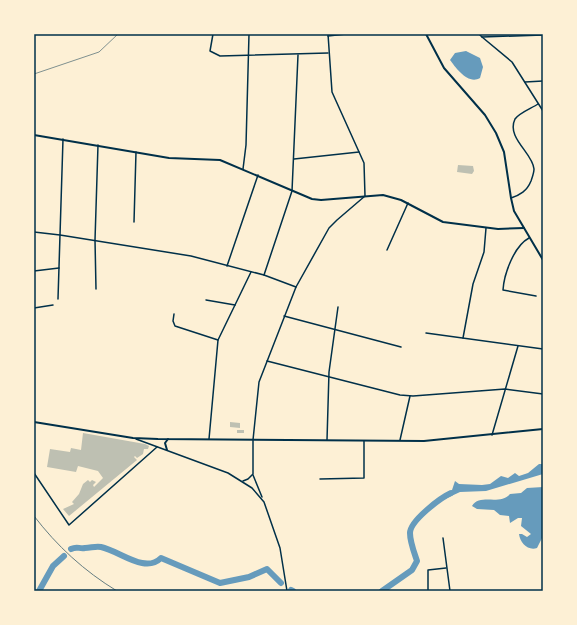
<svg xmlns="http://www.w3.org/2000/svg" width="577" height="625" font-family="'Archivo Narrow',sans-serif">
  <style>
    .water { fill: #669bbc }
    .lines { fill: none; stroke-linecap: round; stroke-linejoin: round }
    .river { stroke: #669bbc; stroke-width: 6 }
    .building { fill: #bec0b2 }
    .service { stroke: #003049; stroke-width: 0.5 }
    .minor { stroke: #003049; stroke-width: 1.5 }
    .tertiary { stroke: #003049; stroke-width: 2 }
    .secondary { stroke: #003049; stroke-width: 2 }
    .rail { stroke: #657d81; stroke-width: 1 }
    .neatline { fill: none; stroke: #003049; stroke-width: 1.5 }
  </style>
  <rect width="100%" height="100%" fill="#fdf0d5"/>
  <g class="water">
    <path d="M466 51 480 58 483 67 480 78C468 85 456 68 450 60L455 53Z"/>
    <path d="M539 464H543V474L486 491 460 492 445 499V496L452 490 455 481 459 484 482 485 490 484 501 476 508 478 515 473 519 476 528 473Z"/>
    <path d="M543 487V536L537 548C528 551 520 543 519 534H522L527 537 531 534 521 526 522 518H518L510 523 509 516 500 515 494 510 477 509 472 506C480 493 500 506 510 494L521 493 527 488Z"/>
  </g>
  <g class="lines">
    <g class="river">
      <path d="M71 549C77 546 79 549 85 548 91 548 95 546 101 547 120 551 145 574 161 558L220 583 249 577 267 569 281 583"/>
      <path d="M291 590 293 591"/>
      <path d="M39 591 53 566 64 556"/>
      <path d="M382 591 412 570 417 561C414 552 410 542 410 533 410 521 440 498 451 493"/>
    </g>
  </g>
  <g class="building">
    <path d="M458 165 473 166 474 171 472 174 457 172Z"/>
    <path d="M230 422 240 423V428L230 427Z"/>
    <rect x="237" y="430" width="7" height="3"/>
    <path d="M83 433 145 444 149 446 148 449H144L143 454 137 458 135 456 134 457 137 460 69 516 63 509 74 504 72 502 79 494 83 484 88 480 90 482 92 480 96 482 93 485 94 487 103 478 98 471 78 466 76 472 47 467 50 449 70 452 71 448 81 450Z"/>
  </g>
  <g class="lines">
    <path class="service" d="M34 74 99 52 118 34"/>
    <g class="minor">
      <path d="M213 34 210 51 220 56 328 53"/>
      <path d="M479 34 482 37 543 35"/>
      <path d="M328 36 346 34"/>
      <path d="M482 37 512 62 543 111"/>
      <path d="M525 82 543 81"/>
      <path d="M294 159 359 152"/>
      <path d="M243 169 246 145 249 34"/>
      <path d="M511 198C520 195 527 191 531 181 532 178 534 173 534 169 533 153 506 138 515 119 519 113 532 108 538 104"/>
      <path d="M134 222 136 152"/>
      <path d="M34 232 60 235 191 256 264 275 296 287"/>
      <path d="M529 238C514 246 504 274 503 290L536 296"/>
      <path d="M387 250 408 203"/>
      <path d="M227 266 258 175"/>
      <path d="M34 271 59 268"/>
      <path d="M264 275 292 191 298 55"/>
      <path d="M96 289 95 240 98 145"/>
      <path d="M58 299 63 139"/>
      <path d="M206 300 235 305"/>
      <path d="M34 308 53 305"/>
      <path d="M174 314 173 321 175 326 218 340"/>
      <path d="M284 316 401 347"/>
      <path d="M426 333 543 349"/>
      <path d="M463 338 473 284 484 252 486 228"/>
      <path d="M267 361 400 395 413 396 505 389 543 394"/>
      <path d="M492 435 518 346"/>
      <path d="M136 439 228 473 252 488 264 502 280 548 287 591"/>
      <path d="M209 439 218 340 251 272"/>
      <path d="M327 440 329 372 338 307"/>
      <path d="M400 440 410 396"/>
      <path d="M34 473 69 525 157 447"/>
      <path d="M253 475 262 497"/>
      <path d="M320 479 364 478V441"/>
      <path d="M243 481 248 479 253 474V440L259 382 296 287 329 228 337 220 365 196 364 163 332 92 328 34"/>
      <path d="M443 538 450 591"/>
      <path d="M428 591V570L446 568"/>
    </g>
    <g class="tertiary">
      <path d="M426 34 444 68 485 115 496 133 504 152 511 198 514 211 543 260"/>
      <path d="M34 135 169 158 220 160 312 199 321 200 383 195 401 200 443 222 498 229 524 228"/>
    </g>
    <g class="secondary">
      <path d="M34 422 133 438 158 439 424 441 543 429"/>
      <path d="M167 450 165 443 168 439"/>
    </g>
    <path class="rail" d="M34 516C57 546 84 571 117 591"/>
  </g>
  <rect width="577" height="625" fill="none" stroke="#fdf0d5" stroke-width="70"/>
  <rect x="35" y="35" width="507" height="555" class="neatline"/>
</svg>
